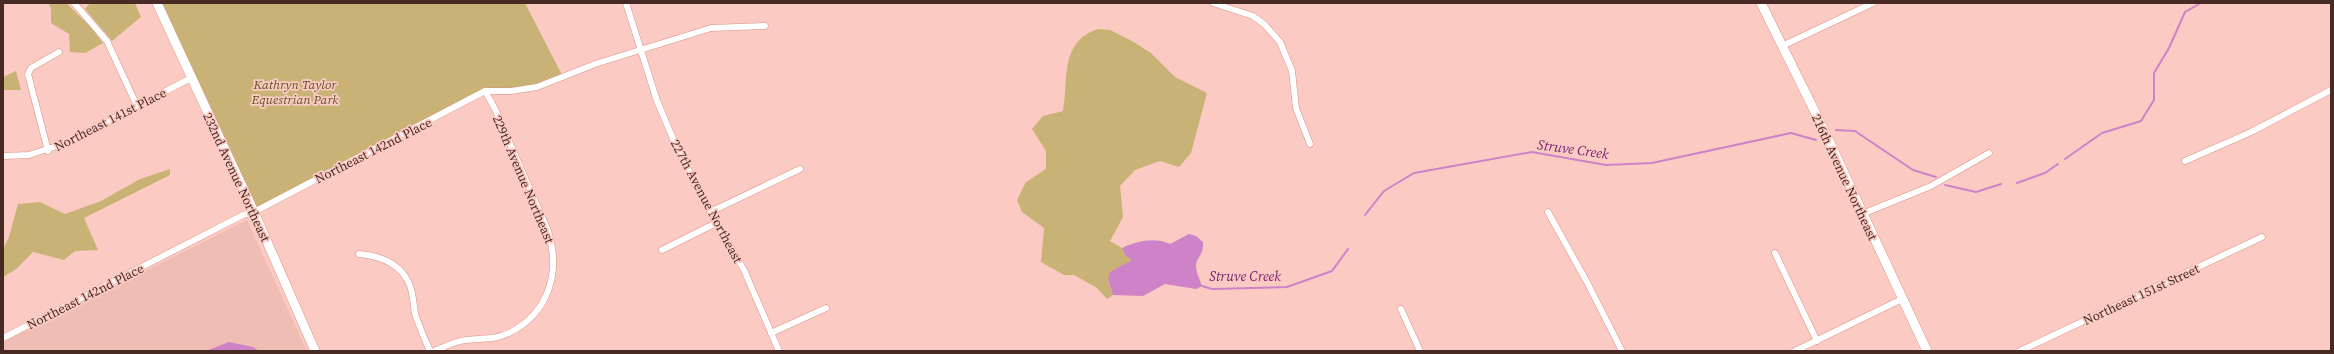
<svg xmlns="http://www.w3.org/2000/svg" width="2334" height="354" font-family="'Source Serif 4',serif">
  <style>
    .built { fill: #f0bdb4 }
    .green { fill: #c9b275 }
    .water { fill: #ce82c8 }
    .lines { fill: none; stroke-linecap: round; stroke-linejoin: round }
    .stream { stroke: #ce82c8; stroke-width: 2 }
    .street-casing { stroke: #da9185; stroke-width: 7 }
    .secondary-casing { stroke: #da9185; stroke-width: 10 }
    .street { stroke: #fff; stroke-width: 6 }
    .secondary { stroke: #fff; stroke-width: 9 }
    .labels { text-anchor: middle; stroke-width: 3.5; stroke-linejoin: round; paint-order: stroke }
    .park-label { font-size: 13px; font-style: italic; fill: #635328; stroke: #fbcbc3 }
    .street-label { font-size: 13px; fill: #482a25; stroke: #fbcbc3 }
    .water-label { font-size: 14px; font-style: italic; fill: #761b72; stroke: #fbcbc3 }
  </style>
  <rect width="100%" height="100%" fill="#fbcbc3"/>
  <path class="built" d="M247 220 307 351H3V342Z"/>
  <g class="green">
    <path d="M48 3H66L89 25 103 43 85 53 70 52 69 34 51 23V8Z"/>
    <path d="M90 3H135L141 17 112 41 85 9Z"/>
    <path d="M157 3H525L563 77 537 87 485 91 254 212Z"/>
    <path d="M1098 29 1110 30 1132 41 1151 53 1175 77 1207 93 1191 153 1179 167 1160 161 1135 170 1120 186 1123 217 1110 241 1122 248 1125 255 1133 260 1108 281 1113 295 1107 299 1097 288 1074 275H1064L1041 262 1044 228 1022 212 1017 200 1026 182 1046 169V151L1032 129 1043 116 1063 111C1069 80 1059 42 1098 29Z"/>
    <path d="M16 71 21 90H3V77Z"/>
    <path d="M170 169V175L84 218 98 250 75 251 64 260 33 252 16 269 3 277V249L9 237 18 204 40 202 65 214 101 201 140 179Z"/>
  </g>
  <g class="water">
    <path d="M1189 234 1196 236 1203 242C1204 256 1196 257 1196 266 1196 272 1200 280 1202 286L1196 289 1165 284 1143 296 1113 295 1108 280 1110 272 1132 260 1125 255 1122 248C1138 241 1154 237 1170 244Z"/>
    <path d="M229 342 253 347 259 351H206Z"/>
  </g>
  <g class="lines">
    <g class="stream">
      <path d="M1836 130 1855 131 1913 170 1936 177"/>
      <path d="M2065 159 2102 133 2141 121 2154 100V73L2169 48 2185 12 2201 3"/>
      <path d="M2017 183 2045 173 2058 164"/>
      <path d="M1945 185 1976 192 2001 184"/>
      <path d="M1365 215 1384 191 1414 173 1532 152 1606 165 1652 163 1791 133 1816 140"/>
      <path d="M1202 286 1212 289 1287 287 1332 271 1348 249"/>
    </g>
    <defs>
      <g id="street">
        <path d="M74 3 107 41 137 106"/>
        <path d="M626 3 657 101 674 141 700 194 744 270 779 351"/>
        <path d="M1213 3 1253 16 1264 24 1280 42 1292 71 1296 108 1310 144"/>
        <path d="M1782 46 1873 3"/>
        <path d="M48 151 28 74 31 68 59 52"/>
        <path d="M3 156 29 155 66 143 191 78"/>
        <path d="M2185 161 2251 132 2331 90"/>
        <path d="M710 212 800 169"/>
        <path d="M1548 212 1588 284 1622 351"/>
        <path d="M1862 214 1931 186 1989 153"/>
        <path d="M662 250 716 223"/>
        <path d="M1775 253 1817 341"/>
        <path d="M359 254C381 256 402 264 410 286 414 296 413 307 416 317 420 328 425 340 430 351"/>
        <path d="M1401 309 1420 351"/>
        <path d="M771 333 826 308"/>
        <path d="M3 338 243 215 254 212 485 91H511L537 87 595 64 711 28 765 26"/>
        <path d="M434 351C444 347 455 341 466 340 480 338 496 340 509 333 549 313 561 272 548 231L495 109 485 91"/>
        <path d="M1795 351 1902 299"/>
        <path d="M2020 351 2262 237"/>
      </g>
      <g id="secondary">
        <path d="M157 3 254 212 315 351"/>
        <path d="M1761 3 1823 128 1927 351"/>
      </g>
    </defs>
    <use href="#street" class="street-casing"/>
    <use href="#secondary" class="secondary-casing"/>
    <use href="#street" class="street"/>
    <use href="#secondary" class="secondary"/>
  </g>
  <g class="labels">
    <g class="park-label">
      <text x="295" y="89">Kathryn Taylor<tspan x="295" dy="15">Equestrian Park</tspan></text>
    </g>
    <g class="street-label">
      <text transform="translate(110 119) rotate(-27)" y="5">Northeast 141st Place</text>
      <text transform="translate(373 150) rotate(-27)" y="5">Northeast 142nd Place</text>
      <text transform="translate(237 177) rotate(65)" y="5">232nd Avenue Northeast</text>
      <text transform="translate(1845 177) rotate(65)" y="5">216th Avenue Northeast</text>
      <text transform="translate(524 179) rotate(67)" y="5">229th Avenue Northeast</text>
      <text transform="translate(707 201) rotate(62)" y="5">227th Avenue Northeast</text>
      <text transform="translate(2141 294) rotate(-25)" y="5">Northeast 151st Street</text>
      <text transform="translate(85 296) rotate(-27)" y="5">Northeast 142nd Place</text>
    </g>
    <g class="water-label">
      <text transform="translate(1573 149) rotate(8)" y="5">Struve Creek</text>
      <text x="1245" y="281">Struve Creek</text>
    </g>
  </g>
  <rect width="2334" height="354" fill="none" stroke="#482a25" stroke-width="8"/>
</svg>
